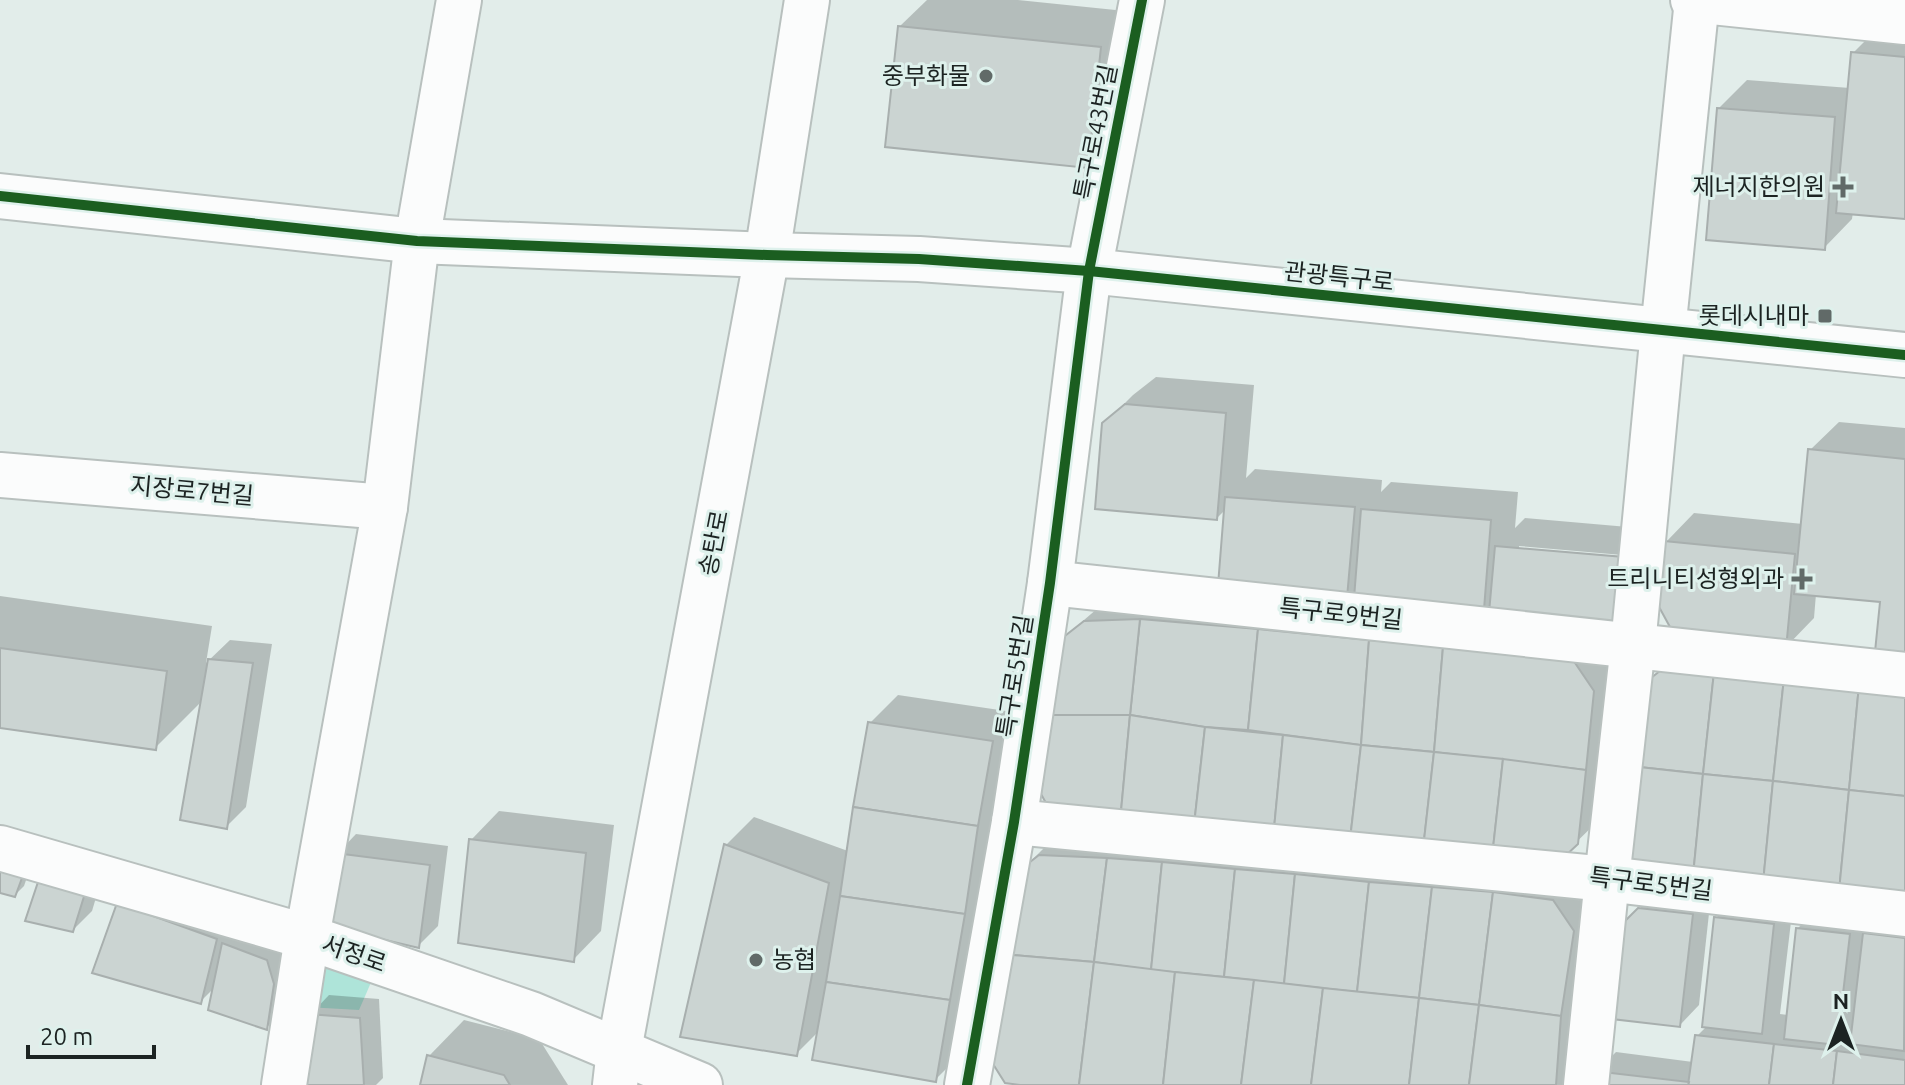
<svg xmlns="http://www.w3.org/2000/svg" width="1905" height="1085" font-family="Ubuntu,'Noto Sans KR',sans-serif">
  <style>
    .grass { fill: #aee4d9 }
    .shadow { fill: #0003; fill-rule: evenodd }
    .building { fill: #cbd4d2; stroke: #a8afae; stroke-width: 2 }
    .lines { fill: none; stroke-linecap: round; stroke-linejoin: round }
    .street-casing { stroke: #b8c0be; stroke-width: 48 }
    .secondary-casing { stroke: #b8c0be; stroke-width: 48 }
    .street { stroke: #fbfcfc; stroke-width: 44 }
    .secondary { stroke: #fbfcfc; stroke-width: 44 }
    .cycleway-casing { stroke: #def1ec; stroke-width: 15 }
    .cycleway { stroke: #1b5e20; stroke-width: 10 }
    .poi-dot { fill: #616a68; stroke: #def1ec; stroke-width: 3 }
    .labels { text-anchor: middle; stroke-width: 6; stroke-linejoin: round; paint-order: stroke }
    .poi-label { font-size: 24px; fill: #1c2322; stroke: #def1ec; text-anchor: end }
    .street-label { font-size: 24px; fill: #1c2322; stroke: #def1ec }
  </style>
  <rect width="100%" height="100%" fill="#e2edea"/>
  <path class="grass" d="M316 951 376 971 359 1010 306 1007Z"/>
  <g class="shadow">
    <path d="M927 0H1018L1135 12 1087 166 899 27Z"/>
    <path d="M1889 17 1905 19V217L1853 212 1852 219 1824 248 1719 108 1747 80 1850 88 1853 53Z"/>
    <path d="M1156 377 1254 385 1246 478 1255 469 1382 480 1381 492 1391 482 1518 492 1515 528 1525 518 1651 529 1622 662 1605 814 1550 868 1602 902 1582 1085H1039L1018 874 1047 845 1063 640 1084 620 1105 602 1219 596 1226 509 1217 518 1104 424 1133 395ZM1519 546 1634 556 1633 560 1519 550Z"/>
    <path d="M1839 422 1905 428V654L1882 600 1816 594 1814 618 1786 647 1666 542 1694 513 1803 524 1810 450Z"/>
    <path d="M0 596 212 626 206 663 230 640 272 644 246 807 226 827 203 700 155 748 0 726Z"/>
    <path d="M898 695 1020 713 963 1052 935 1080 818 1032 796 1054 726 845 754 817 848 851 870 723Z"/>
    <path d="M499 811 614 825 601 931 573 960 471 840Z"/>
    <path d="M356 834 448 846 438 926 418 946 337 854Z"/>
    <path d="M34 857 24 886 15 895 0 891Z"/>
    <path d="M104 871 92 911 73 930 28 920Z"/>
    <path d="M1660 889 1711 895 1699 1005 1680 1025 1624 924Z"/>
    <path d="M1736 898 1793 905 1780 1014 1788 1015 1798 928 1818 909 1868 915 1866 932 1884 914 1905 917V1085H1595L1596 1072 1616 1052 1693 1062 1697 1036 1707 1026 1716 918Z"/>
    <path d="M119 904 286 941V1008L267 1027 215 987 200 1002Z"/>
    <path d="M329 995 379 999 383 1078 376 1085H300L310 1015Z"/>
    <path d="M464 1020 539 1039 568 1085H422L429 1056Z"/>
  </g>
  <g class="building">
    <path d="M898 26 1101 47 1088 168 885 147Z"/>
    <path d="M1851 52 1905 57V219L1836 213Z"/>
    <path d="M1717 108 1835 117 1825 250 1706 240Z"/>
    <path d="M1125 404 1226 413 1217 520 1095 509 1102 423Z"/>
    <path d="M1808 449 1905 459V656L1875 652 1880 602 1794 594Z"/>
    <path d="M1225 497 1355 507 1346 609 1217 598Z"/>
    <path d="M1361 509 1491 520 1483 622 1353 611Z"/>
    <path d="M1664 541 1795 554 1786 649 1676 638 1658 605Z"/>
    <path d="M1495 546 1624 557 1617 636 1488 624Z"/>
    <path d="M1140 619 1258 629 1248 730 1205 727 1130 715Z"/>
    <path d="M1140 619 1130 715H1052L1061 639 1084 621Z"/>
    <path d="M1258 629 1369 640 1361 745 1248 730Z"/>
    <path d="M1369 640 1443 647 1434 752 1361 745Z"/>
    <path d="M1443 647 1573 660 1594 691 1586 770 1434 752Z"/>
    <path d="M0 648 167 671 156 750 0 728Z"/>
    <path d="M208 659 253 663 227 829 180 820Z"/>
    <path d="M1665 667 1714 672 1703 774 1630 766 1642 685Z"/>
    <path d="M1714 672 1784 678 1773 781 1703 774Z"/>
    <path d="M1784 678 1859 685 1849 790 1773 781Z"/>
    <path d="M1859 685 1905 689V796L1849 790Z"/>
    <path d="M1052 715H1130L1120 822 1057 823 1041 794Z"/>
    <path d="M1130 715 1205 727 1193 834 1120 822Z"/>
    <path d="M868 722 993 741 978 826 853 807Z"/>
    <path d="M1205 727 1283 735 1273 839 1193 834Z"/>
    <path d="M1283 735 1361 745 1349 848 1273 839Z"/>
    <path d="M1361 745 1434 752 1422 858 1349 848Z"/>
    <path d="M1434 752 1503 759 1491 866 1422 858Z"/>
    <path d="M1503 759 1586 770 1578 844 1548 872 1491 866Z"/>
    <path d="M1630 766 1703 774 1693 876 1638 869 1622 841Z"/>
    <path d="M1703 774 1773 781 1763 883 1693 876Z"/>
    <path d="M1773 781 1849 790 1839 891 1763 883Z"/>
    <path d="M1849 790 1905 796V897L1839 891Z"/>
    <path d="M853 807 978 826 965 914 840 896Z"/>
    <path d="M469 839 586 853 574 962 458 943Z"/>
    <path d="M724 844 829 883 797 1056 680 1037Z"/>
    <path d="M335 853 430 865 419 948 322 925Z"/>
    <path d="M1039 855 1107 858 1094 962 1002 954 1016 873Z"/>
    <path d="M1107 858 1162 862 1151 970 1094 962Z"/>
    <path d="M0 859 26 867 15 897 0 893Z"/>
    <path d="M1162 862 1235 869 1224 977 1151 970Z"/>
    <path d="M1235 869 1295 874 1284 984 1224 977Z"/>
    <path d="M41 873 86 890 73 932 25 921Z"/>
    <path d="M1295 874 1369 882 1357 992 1284 984Z"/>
    <path d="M1369 882 1432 887 1419 998 1357 992Z"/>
    <path d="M1432 887 1493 892 1479 1005 1419 998Z"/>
    <path d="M1493 892 1553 900 1574 931 1561 1016 1479 1005Z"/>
    <path d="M840 896 965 914 950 1000 826 982Z"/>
    <path d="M117 903 217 939 201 1004 92 973Z"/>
    <path d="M1638 908 1693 914 1680 1027 1612 1019 1623 923Z"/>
    <path d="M1714 917 1774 924 1762 1034 1702 1027Z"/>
    <path d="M1796 928 1850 934 1837 1045 1784 1039Z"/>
    <path d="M1863 933 1905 938 1904 1051 1850 1044Z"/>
    <path d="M222 943 267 960 274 984 267 1030 208 1010Z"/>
    <path d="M1002 954 1094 962 1079 1085H1020L1005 1083 988 1056Z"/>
    <path d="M1094 962 1175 972 1163 1085H1079Z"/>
    <path d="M1175 972 1254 980 1241 1085H1163Z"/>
    <path d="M1254 980 1323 988 1311 1085H1241Z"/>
    <path d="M826 982 950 1000 936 1082 812 1060Z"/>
    <path d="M1323 988 1419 998 1409 1085H1311Z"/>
    <path d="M1419 998 1479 1005 1469 1085H1409Z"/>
    <path d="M1479 1005 1561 1016 1556 1085H1469Z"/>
    <path d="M308 1014 360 1018 364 1085H298Z"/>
    <path d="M1695 1035 1774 1044 1769 1085H1688Z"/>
    <path d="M1774 1044 1837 1051 1833 1085H1769Z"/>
    <path d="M1837 1051 1905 1060V1085H1833Z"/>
    <path d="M427 1055 504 1075 510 1085H420Z"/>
    <path d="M1594 1071 1689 1082 1688 1085H1593Z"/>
  </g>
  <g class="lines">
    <defs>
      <g id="street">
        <path d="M1693 0 1905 22"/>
        <path d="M0 196 417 241 767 255"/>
        <path d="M0 475 385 507"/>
        <path d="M1050 583 1905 675"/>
        <path d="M1014 822 1607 879 1905 914"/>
        <path d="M284 1085 307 937 385 507 417 241 459 0"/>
        <path d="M967 1085 1014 822 1050 583 1089 271 1142 0"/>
        <path d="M1586 1085 1607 879 1633 645 1663 331 1697 0"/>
      </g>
      <g id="secondary">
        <path d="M767 255 919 259 1089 271 1905 355"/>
        <path d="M0 848 307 937 531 1014 700 1085"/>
        <path d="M615 1085 619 1050 767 255 807 0"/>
      </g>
    </defs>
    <use href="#street" class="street-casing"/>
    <use href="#secondary" class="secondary-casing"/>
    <use href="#street" class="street"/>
    <use href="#secondary" class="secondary"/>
    <defs>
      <g id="cycleway">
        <path d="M0 196 417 241 767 255 919 259 1089 271 1905 355"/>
        <path d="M967 1085 1014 822 1050 583 1089 271 1142 0"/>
      </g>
    </defs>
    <use href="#cycleway" class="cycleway-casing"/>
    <use href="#cycleway" class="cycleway"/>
  </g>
  <g class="poi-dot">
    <circle cx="986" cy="76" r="8"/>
    <path d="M1839 175h8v8h8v8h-8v8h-8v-8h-8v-8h8z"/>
    <rect x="1817" y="308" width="16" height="16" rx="4"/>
    <path d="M1798 567h8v8h8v8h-8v8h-8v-8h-8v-8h8z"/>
    <circle cx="756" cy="960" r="8"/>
  </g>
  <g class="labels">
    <g class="poi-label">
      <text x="970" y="84">중부화물</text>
      <text x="1825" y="195">제너지한의원</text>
      <text x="1809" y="324">롯데시내마</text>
      <text x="1784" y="587">트리니티성형외과</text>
      <text x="772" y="968" text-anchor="start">농협</text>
    </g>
    <g class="street-label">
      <text transform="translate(1096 132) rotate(-79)" y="8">특구로43번길</text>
      <text transform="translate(1339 277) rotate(6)" y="8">관광특구로</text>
      <text transform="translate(192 491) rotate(5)" y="8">지장로7번길</text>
      <text transform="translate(714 543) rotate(-79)" y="8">송탄로</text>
      <text transform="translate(1341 614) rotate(6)" y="8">특구로9번길</text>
      <text transform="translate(1015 676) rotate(-81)" y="8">특구로5번길</text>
      <text transform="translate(1651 884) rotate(7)" y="8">특구로5번길</text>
      <text transform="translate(354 954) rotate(19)" y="8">서정로</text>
    </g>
  </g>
  <g transform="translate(1841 1021)" stroke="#def1ec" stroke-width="6" paint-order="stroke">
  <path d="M0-6L14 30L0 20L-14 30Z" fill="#1c2322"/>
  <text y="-12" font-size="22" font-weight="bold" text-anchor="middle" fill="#1c2322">N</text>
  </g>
  <path d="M28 1045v12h126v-12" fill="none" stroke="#1c2322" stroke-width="4"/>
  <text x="40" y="1045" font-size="24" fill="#1c2322" stroke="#def1ec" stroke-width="6" paint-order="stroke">20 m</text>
</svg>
